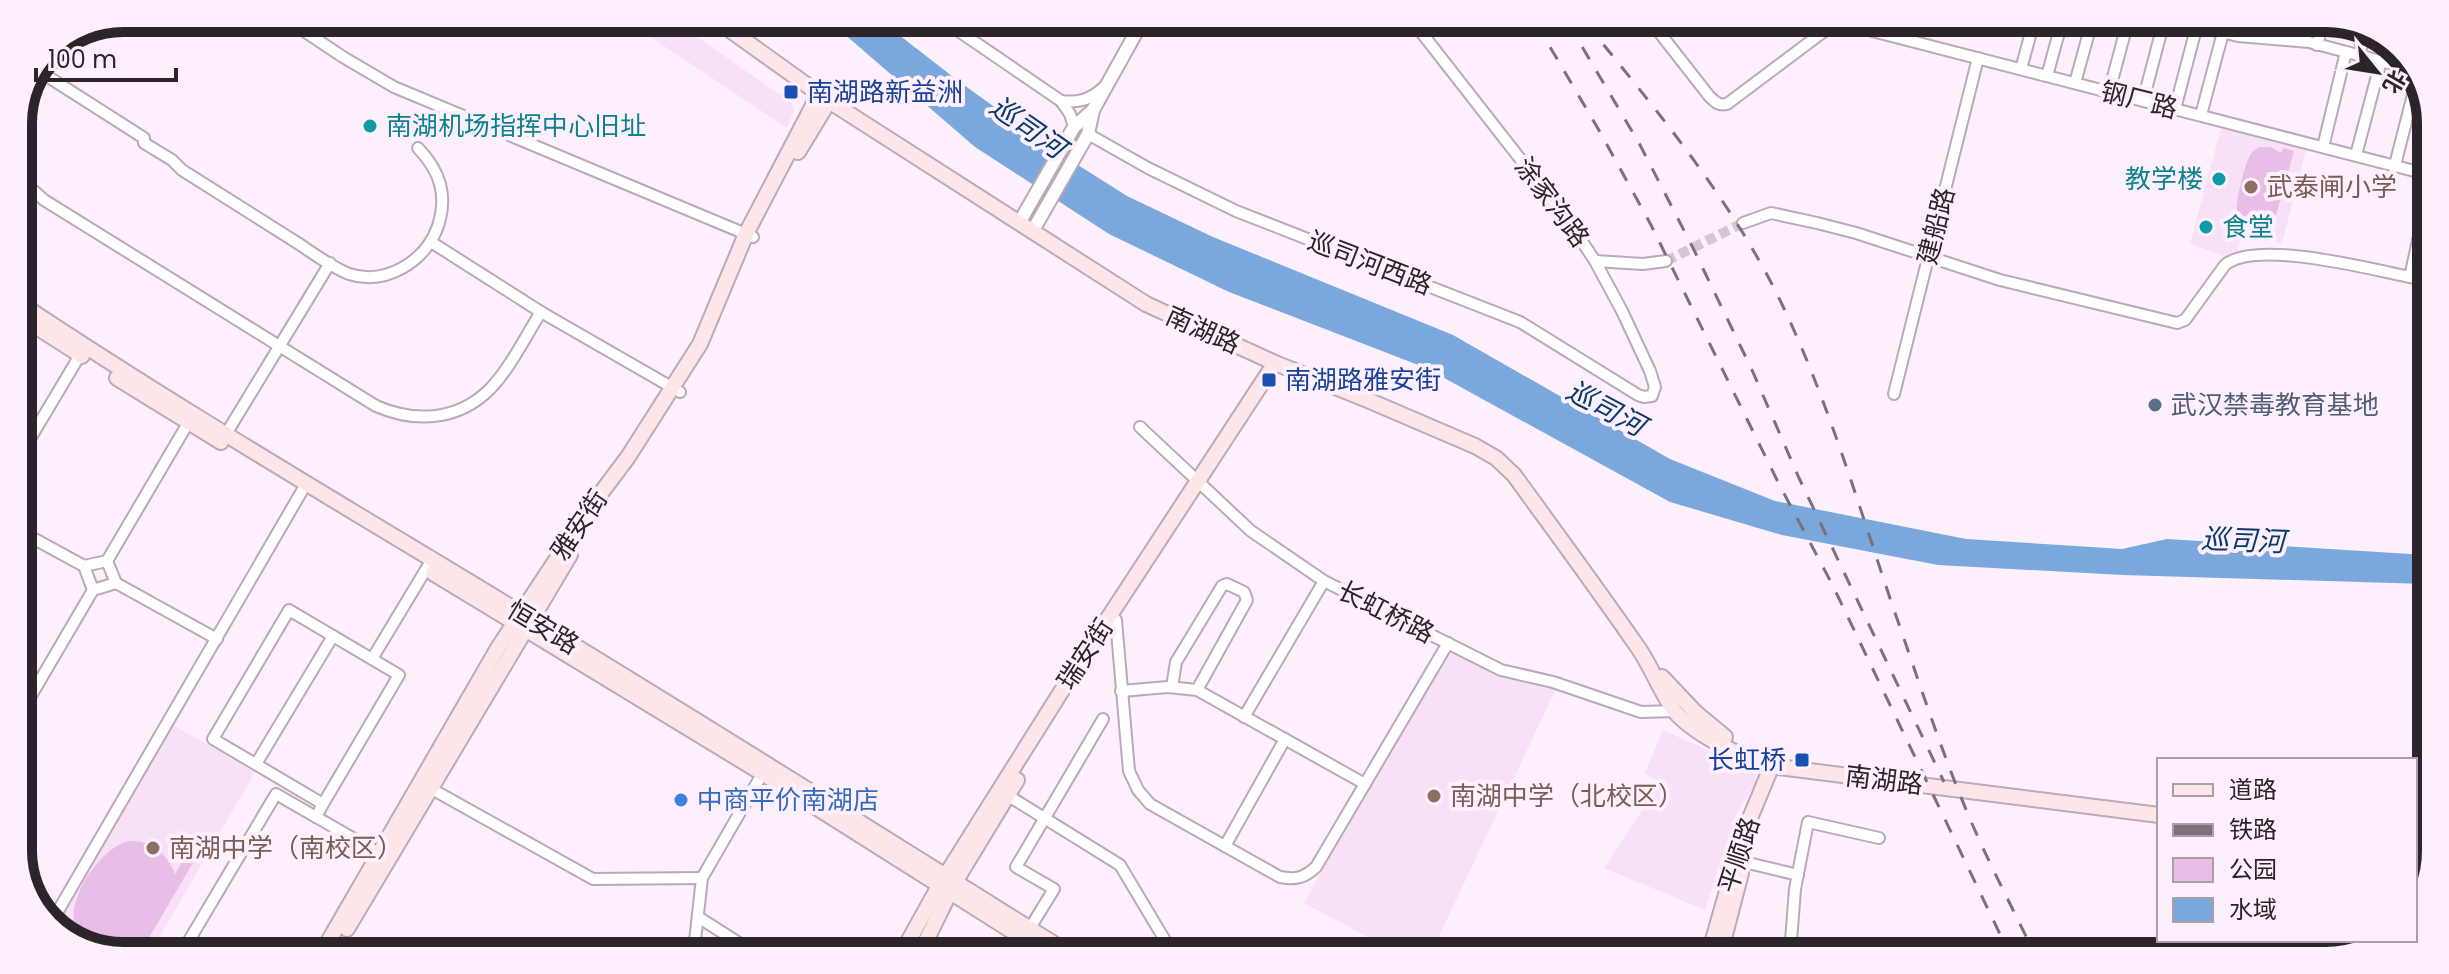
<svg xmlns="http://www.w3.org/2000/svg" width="2449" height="974" font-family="Poppins,'Noto Sans SC',sans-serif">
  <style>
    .built { fill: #f8e0f7 }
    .green { fill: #e8bee7 }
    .water { fill: #7aa8dc }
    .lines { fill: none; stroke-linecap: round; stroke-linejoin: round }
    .minor-tunnel { stroke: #d4c7d3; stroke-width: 10; stroke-dasharray: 10 5; stroke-linecap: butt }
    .minor-casing { stroke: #bba9ba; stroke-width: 14 }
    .tertiary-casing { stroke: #bba9ba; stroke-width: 16 }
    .secondary-casing { stroke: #bba9ba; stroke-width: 18 }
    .minor { stroke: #fff; stroke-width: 10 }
    .tertiary { stroke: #fff; stroke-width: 12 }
    .secondary { stroke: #fee6e8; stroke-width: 14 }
    .rail { stroke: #7a717a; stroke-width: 3; stroke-dasharray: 14 14; stroke-linecap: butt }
    .transit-dot { fill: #1a4fb4; stroke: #feeffd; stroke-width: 3 }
    .culture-dot { fill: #0f9aa8; stroke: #feeffd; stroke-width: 3 }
    .education-dot { fill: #8d6e63; stroke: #feeffd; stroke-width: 3 }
    .service-dot { fill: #5c6f8a; stroke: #feeffd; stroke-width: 3 }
    .shop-dot { fill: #3f7fe0; stroke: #feeffd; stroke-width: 3 }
    .labels { text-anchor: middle; stroke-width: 8; stroke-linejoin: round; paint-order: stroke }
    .transit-label { font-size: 26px; fill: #164399; stroke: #feeffd; text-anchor: start }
    .street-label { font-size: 26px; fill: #2b252b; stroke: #feeffd }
    .culture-label { font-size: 26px; fill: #0d838f; stroke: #feeffd; text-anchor: start }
    .education-label { font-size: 26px; fill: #785e54; stroke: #feeffd; text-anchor: start }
    .service-label { font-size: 26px; fill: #4e5e75; stroke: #feeffd; text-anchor: start }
    .shop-label { font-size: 26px; fill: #366cbe; stroke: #feeffd; text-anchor: start }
    .water-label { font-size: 28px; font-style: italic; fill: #093c6b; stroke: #feeffd }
    .rim { fill: none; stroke: #2b252b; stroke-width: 10 }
  </style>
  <rect width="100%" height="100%" fill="#feeffd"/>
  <g class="built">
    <path d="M625 20H673L792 103 794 111 787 128Z"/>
    <path d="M2223 121 2308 143 2282 243 2242 232 2237 254 2232 259 2190 244Z"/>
    <path d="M1448 643 1501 670 1556 689 1431 953H1397L1304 903Z"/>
    <path d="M168 722 255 772 153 948H94L51 923Z"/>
    <path d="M1663 730 1756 772V782L1736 815 1705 910 1604 868 1660 783 1645 773Z"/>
    <path d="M2206 940H2378L2326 956 2143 955 2136 951 2137 943 2160 947Z"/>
  </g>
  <g class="green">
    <path d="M2259 147H2270L2281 153 2283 148 2294 151 2275 219C2265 236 2241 232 2237 212 2235 203 2245 164 2250 155 2252 151 2255 150 2259 147Z"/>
    <path d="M129 841C152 840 167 853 175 874L190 849 198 854 143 948C129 948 106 952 93 947 46 926 95 848 129 841Z"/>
  </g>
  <path class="water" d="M828 20 881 21 961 83 1059 153 1127 196 1213 237 1453 335 1670 459 1775 501 1966 539 2122 549 2167 539 2426 555V584L2123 575 1938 565 1782 535 1670 502 1426 368 1229 292 1109 234 975 147Z"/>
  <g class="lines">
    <path class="minor-tunnel" d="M1666 261 1743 223"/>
    <defs>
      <g id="minor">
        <path d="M286 19 343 57 394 87 753 237"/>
        <path d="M944 21 1061 101 1070 114 1074 127"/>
        <path d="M1652 23 1709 96C1715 102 1719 106 1727 104L1823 32 1836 25H1849L2430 175"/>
        <path d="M2192 25 2238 36 2309 42 2414 70"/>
        <path d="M2317 45 2322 26"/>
        <path d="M2359 56 2366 26"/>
        <path d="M40 68 53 47"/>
        <path d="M2021 69 2033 25"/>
        <path d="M39 71 144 138V143L172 160 182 170C220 194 258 218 296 242 313 253 331 267 349 274 386 286 426 261 438 226 448 195 440 171 418 148"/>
        <path d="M2047 76 2061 25"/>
        <path d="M2075 83 2091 25"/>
        <path d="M2109 92 2127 25"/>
        <path d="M1061 101C1078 103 1090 100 1103 88"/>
        <path d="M2143 101 2163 25"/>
        <path d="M2175 109 2197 25"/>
        <path d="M2201 115 2225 25"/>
        <path d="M1088 134 1148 168 1236 211 1520 322 1638 395 1644 397 1652 396 1655 387 1650 371 1622 311 1595 261 1567 219 1414 23"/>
        <path d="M2323 147 2346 52"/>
        <path d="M2356 155 2381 61"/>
        <path d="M2395 165 2417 79"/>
        <path d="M18 167 24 182 44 200 376 406C415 423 458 421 490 389 511 367 525 337 541 312"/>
        <path d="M1743 223 1771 213 1817 223 1856 233 2000 280 2177 323 2185 320 2225 265C2256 239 2370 269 2410 277"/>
        <path d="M431 242 541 312 680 392"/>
        <path d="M1595 261 1643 264 1666 261"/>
        <path d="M2429 280 2410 277 2430 186"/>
        <path d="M1894 394 1978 58"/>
        <path d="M1140 427 1251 531 1324 581 1501 670 1553 682 1641 712 1675 711"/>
        <path d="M223 439 330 263"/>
        <path d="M18 459 83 350"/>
        <path d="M18 530 84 566 93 590"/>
        <path d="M107 561 116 583 217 639"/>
        <path d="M84 566 107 561 191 418"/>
        <path d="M1116 620 1129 771 1138 790 1150 804 1280 877C1296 880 1304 878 1316 867L1448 643"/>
        <path d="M372 659 431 561"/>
        <path d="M1172 687 1176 662 1222 586 1227 584 1244 592 1247 600 1197 690"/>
        <path d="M1121 691 1168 687 1197 690 1365 784"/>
        <path d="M1244 717 1324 581"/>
        <path d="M18 718 93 590 116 583"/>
        <path d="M256 764 333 636"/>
        <path d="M430 788 593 879 702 878"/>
        <path d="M1007 795 1120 865 1172 952"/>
        <path d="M316 817 323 804 399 675 289 610 213 739 323 804"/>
        <path d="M1225 846 1285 739"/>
        <path d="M1744 862 1798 875"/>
        <path d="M698 917 750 950"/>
        <path d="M51 923 306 484"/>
        <path d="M1030 928 1054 889 1016 867 1103 719"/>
        <path d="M184 949 276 794 384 856"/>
        <path d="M694 950 702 878 765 769"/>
        <path d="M1790 954 1795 889 1808 822 1879 838"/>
      </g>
      <g id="tertiary">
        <path d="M1093 110 1142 22"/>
        <path d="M1019 223 1074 127 1093 110 1088 134 1032 232"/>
      </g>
      <g id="secondary">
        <path d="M716 20 829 101 1146 304 1275 363 1370 401 1475 446 1496 458 1514 475C1556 533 1599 591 1639 649 1652 668 1663 697 1676 713 1697 736 1748 761 1778 767L2159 815"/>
        <path d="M798 152 829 101"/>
        <path d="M18 302C183 412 355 512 524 615 706 725 886 839 1067 952"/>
        <path d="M18 315 82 356"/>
        <path d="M117 378 221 442"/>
        <path d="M433 573 762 773 1045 952"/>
        <path d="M1662 677 1696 713 1725 737"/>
        <path d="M2416 845 2424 833"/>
        <path d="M2415 878 2423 882"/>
        <path d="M347 929 570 555"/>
        <path d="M324 949 498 648 595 501 628 457 700 344 746 234 819 94"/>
        <path d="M903 951 939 886 1088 649 1275 363"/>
        <path d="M921 951 955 882 1017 780"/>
        <path d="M1709 954 1743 835 1775 758"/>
        <path d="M1720 954 1741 873"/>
      </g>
    </defs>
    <use href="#minor" class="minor-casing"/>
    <use href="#tertiary" class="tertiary-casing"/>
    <use href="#secondary" class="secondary-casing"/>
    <use href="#minor" class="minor"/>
    <use href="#tertiary" class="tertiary"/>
    <use href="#secondary" class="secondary"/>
    <g class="rail">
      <path d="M1536 23 1600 132 1651 225 1780 486 1832 584 2010 955"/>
      <path d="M1568 23 1639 143 1692 246 1752 370 1799 478 1944 782"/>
      <path d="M1586 23C1654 107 1725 192 1775 290 1825 390 1857 501 1893 607 1920 684 1944 761 1977 835 1995 875 2016 915 2035 955"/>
    </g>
  </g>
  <g class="transit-dot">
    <rect x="783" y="84" width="16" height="16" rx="4"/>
    <rect x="1261" y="372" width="16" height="16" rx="4"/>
    <rect x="1794" y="752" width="16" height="16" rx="4"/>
  </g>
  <g class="culture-dot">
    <circle cx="370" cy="126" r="8"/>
    <circle cx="2219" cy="179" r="8"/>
    <circle cx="2206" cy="227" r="8"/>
  </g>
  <g class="education-dot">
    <circle cx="2251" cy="187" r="8"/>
    <circle cx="1434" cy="796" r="8"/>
    <circle cx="153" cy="848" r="8"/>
  </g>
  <circle class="service-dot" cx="2155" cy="405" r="8"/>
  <circle class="shop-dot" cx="681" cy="800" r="8"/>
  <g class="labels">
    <g class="transit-label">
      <text x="807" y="101">南湖路新益洲</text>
      <text x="1285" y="389">南湖路雅安街</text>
      <text x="1786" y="769" text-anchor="end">长虹桥</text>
    </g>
    <g class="street-label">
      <text transform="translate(2139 100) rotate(14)" y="9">钢厂路</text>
      <text transform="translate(1552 202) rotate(53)" y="9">涂家沟路</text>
      <text transform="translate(1936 226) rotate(-76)" y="9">建船路</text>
      <text transform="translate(1370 263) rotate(21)" y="9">巡司河西路</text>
      <text transform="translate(1203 330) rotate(24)" y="9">南湖路</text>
      <text transform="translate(579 525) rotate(-56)" y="9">雅安街</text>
      <text transform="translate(1386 612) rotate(27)" y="9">长虹桥路</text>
      <text transform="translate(543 627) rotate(31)" y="9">恒安路</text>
      <text transform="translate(1085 654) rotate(-57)" y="9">瑞安街</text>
      <text transform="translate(1884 780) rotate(7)" y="9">南湖路</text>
      <text transform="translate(1739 855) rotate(-72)" y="9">平顺路</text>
    </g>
    <g class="culture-label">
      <text x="386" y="135">南湖机场指挥中心旧址</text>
      <text x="2203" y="188" text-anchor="end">教学楼</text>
      <text x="2222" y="236">食堂</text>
    </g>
    <g class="education-label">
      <text x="2267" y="196">武泰闸小学</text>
      <text x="1450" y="805">南湖中学（北校区）</text>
      <text x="169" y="857">南湖中学（南校区）</text>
    </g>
    <g class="service-label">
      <text x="2171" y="414">武汉禁毒教育基地</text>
    </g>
    <g class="shop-label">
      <text x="697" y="809">中商平价南湖店</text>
    </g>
    <g class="water-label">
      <text transform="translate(1028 127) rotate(35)" y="10">巡司河</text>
      <text transform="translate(1606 408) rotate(28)" y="10">巡司河</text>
      <text transform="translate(2243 540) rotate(2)" y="10">巡司河</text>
    </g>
  </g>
  <path d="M0 0H2449V974H0ZM123 32H2326A91 91 0 0 1 2417 123V851A91 91 0 0 1 2326 942H123A91 91 0 0 1 32 851V123A91 91 0 0 1 123 32Z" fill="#feeffd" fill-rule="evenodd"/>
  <path class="rim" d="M123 32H2326A91 91 0 0 1 2417 123V851A91 91 0 0 1 2326 942H123A91 91 0 0 1 32 851V123A91 91 0 0 1 123 32Z"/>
  <rect x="2157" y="758" width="260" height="184" fill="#feeffd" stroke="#aa9ea9" stroke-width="2"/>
  <rect x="2173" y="784" width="40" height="12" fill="#fee6e8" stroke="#aa9ea9" stroke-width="2"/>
  <text x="2229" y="798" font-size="24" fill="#2b252b">道路</text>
  <rect x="2173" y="824" width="40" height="12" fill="#7a717a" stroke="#aa9ea9" stroke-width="2"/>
  <text x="2229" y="838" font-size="24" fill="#2b252b">铁路</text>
  <rect x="2173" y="858" width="40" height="24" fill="#e8bee7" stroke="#aa9ea9" stroke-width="2"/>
  <text x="2229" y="878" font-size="24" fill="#2b252b">公园</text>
  <rect x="2173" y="898" width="40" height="24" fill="#7aa8dc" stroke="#aa9ea9" stroke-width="2"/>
  <text x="2229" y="918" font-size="24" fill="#2b252b">水域</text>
  <g transform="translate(2377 72) rotate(120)" stroke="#feeffd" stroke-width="6" paint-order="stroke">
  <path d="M0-6L14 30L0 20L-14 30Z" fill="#2b252b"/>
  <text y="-12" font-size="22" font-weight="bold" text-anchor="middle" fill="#2b252b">北</text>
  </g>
  <path d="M36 68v12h140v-12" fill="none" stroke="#2b252b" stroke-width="4"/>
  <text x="48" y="68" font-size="24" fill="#2b252b" stroke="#feeffd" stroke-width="6" paint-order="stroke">100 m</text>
</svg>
